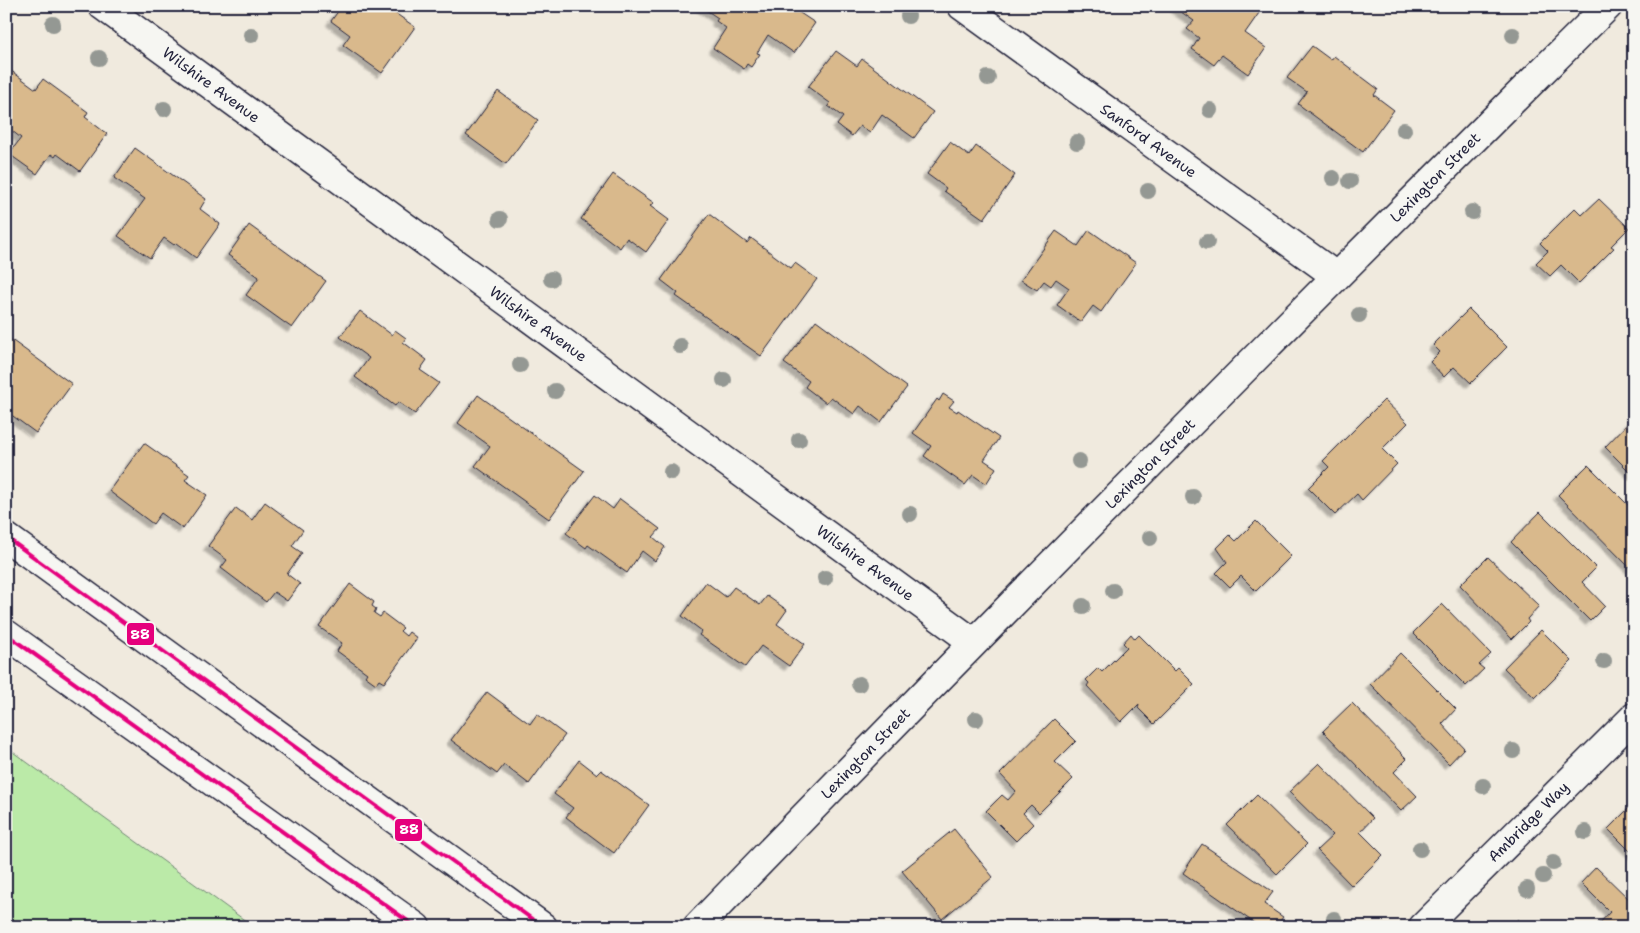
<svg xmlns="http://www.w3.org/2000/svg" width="1640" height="933" font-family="'Shantell Sans',sans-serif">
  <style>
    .green { fill: #bbeaa8; stroke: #6e8672 }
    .building { fill: #d9b98c; stroke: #22223b; filter: url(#shadow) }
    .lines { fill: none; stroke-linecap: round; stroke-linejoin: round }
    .minor-casing { stroke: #22223b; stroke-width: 31 }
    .major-casing { stroke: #22223b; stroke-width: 31 }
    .minor { stroke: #f6f6f2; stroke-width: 28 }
    .major { stroke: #f6f6f2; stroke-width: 28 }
    .bus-1-casing { stroke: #f6f6f2; stroke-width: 8 }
    .bus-1 { stroke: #e5007d; stroke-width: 4 }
    .tree { fill: #949893 }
    .labels { text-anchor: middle; stroke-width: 4; stroke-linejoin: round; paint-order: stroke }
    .street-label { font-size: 15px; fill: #22223b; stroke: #f6f6f2 }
    .line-badge { stroke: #f6f6f2; stroke-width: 2 }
    .badge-label { font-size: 14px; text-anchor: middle; font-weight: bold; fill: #fff }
  </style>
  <defs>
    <filter id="shadow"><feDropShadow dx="-4.5" dy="4.5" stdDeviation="1" flood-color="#0004"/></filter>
  </defs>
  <rect width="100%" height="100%" fill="#f0eade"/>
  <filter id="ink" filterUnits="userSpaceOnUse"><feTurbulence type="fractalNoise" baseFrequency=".02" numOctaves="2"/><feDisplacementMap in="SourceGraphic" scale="10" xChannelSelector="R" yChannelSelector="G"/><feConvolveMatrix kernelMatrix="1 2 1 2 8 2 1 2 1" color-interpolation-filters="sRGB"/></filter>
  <g filter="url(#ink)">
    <path class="green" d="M6 747 254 927H6Z"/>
    <g class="building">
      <path d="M342 6H385L415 27 382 73 343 45 350 35 331 21Z"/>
      <path d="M700 6H796L794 9 815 23 794 53 768 35 757 53 760 54 751 67 747 64 744 69 713 48 726 28 716 21 718 18Z"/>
      <path d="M1250 6 1259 13 1245 33 1266 48 1248 74 1222 55 1214 65 1192 49 1199 38 1187 29 1194 21 1174 7Z"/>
      <path d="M1312 46 1331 60 1334 56 1378 89 1374 95 1394 110 1363 152 1298 104 1307 92 1287 78Z"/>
      <path d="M836 51 857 66 862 59 933 112 914 138 882 115 870 133 860 126 852 136 837 125 843 117 828 106 830 103 808 87Z"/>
      <path d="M10 70 36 89 43 79 88 112 85 117 107 134 80 171 57 154 55 157 51 154 37 174 9 154 21 138 11 130 6 135V75Z"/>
      <path d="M498 91 538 120 506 164 466 135Z"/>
      <path d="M950 142 969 156 976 146 1015 175 984 219 944 191 946 188 927 174Z"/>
      <path d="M135 148 206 199 200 209 220 224 196 258 176 243 174 245 164 238 150 258 118 236 145 199 114 178Z"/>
      <path d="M613 174 654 203 650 206 669 220 646 252 627 238 620 248 581 219Z"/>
      <path d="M1599 199 1629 228 1611 246 1614 248 1579 283 1561 265 1550 276 1536 263 1548 251 1540 243 1575 208 1582 215Z"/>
      <path d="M709 214 747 243 751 238 791 268 795 263 817 279 761 356 676 296 678 293 661 280Z"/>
      <path d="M249 225 326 281 292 328 246 295 259 277 228 255Z"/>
      <path d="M1089 230 1136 263 1101 312 1093 306 1081 322 1057 305 1069 288 1056 279 1051 286 1044 281 1037 290 1021 280 1056 231 1078 246Z"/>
      <path d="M1469 309 1507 347 1471 383 1454 367 1444 377 1430 362 1440 352 1433 345Z"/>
      <path d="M360 311 392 335 395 330 406 338 403 342 427 360 420 370 439 383 415 414 398 402 395 406 355 377 369 358 340 337Z"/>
      <path d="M816 320 907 387 881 422 860 406 854 414 831 397 826 403 805 387 809 381 784 363Z"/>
      <path d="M6 336 72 384 36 433 6 411Z"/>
      <path d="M943 394 954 401 949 407 957 412 958 410 999 438 984 460 996 468 986 484 973 475 965 485 924 456 931 446 913 433 937 399 939 401Z"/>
      <path d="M478 395 584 471 549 519 475 466 490 446 458 423Z"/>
      <path d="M1384 400 1408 423 1382 449 1397 464 1362 500 1357 494 1335 515 1308 488 1329 467 1323 461Z"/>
      <path d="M1633 418 1634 419V476L1605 447Z"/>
      <path d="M144 443 189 475 185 480 207 495 183 529 161 513 153 524 109 491Z"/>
      <path d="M1588 465 1634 511V530L1628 535 1634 540V572L1558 495Z"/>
      <path d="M595 495 613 509 620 499 660 529 653 537 665 547 655 561 642 551 627 573 588 545 586 548 566 533Z"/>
      <path d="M265 502 303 530 292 546 302 553 287 574 300 584 287 601 274 592 266 602 221 568 227 560 208 546 236 508 252 520Z"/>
      <path d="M1540 512 1596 568 1582 582 1605 606 1590 621 1511 542Z"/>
      <path d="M1256 521 1291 556 1256 591 1241 576 1230 587 1216 573 1227 562 1217 548 1230 535 1236 541Z"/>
      <path d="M1488 557 1539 606 1527 619 1529 622 1512 639 1460 585Z"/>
      <path d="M706 582 726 597 734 587 760 605 767 596 787 610 777 624 805 644 789 666 761 646 745 667 699 635 702 631 682 616Z"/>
      <path d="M350 584 374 602 372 606 376 609 374 613 380 617 383 613 403 628 400 631 406 636 409 632 417 638 384 683 379 680 376 684 365 676 367 673 337 651 342 643 319 627Z"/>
      <path d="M1442 604 1491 654 1479 665 1484 669 1466 686 1413 633Z"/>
      <path d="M1541 630 1572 661 1535 698 1504 668Z"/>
      <path d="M1131 634 1135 639 1139 635 1175 671 1178 668 1194 684 1154 724 1138 708 1139 704 1121 722 1087 686 1089 683 1086 680 1098 668 1102 672 1127 647 1123 643Z"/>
      <path d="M1400 653 1456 709 1442 724 1464 748 1449 764 1370 684Z"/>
      <path d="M487 692 530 724 537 714 565 735 529 784 504 765 497 774 451 740Z"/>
      <path d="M1352 703 1407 759 1394 772 1417 796 1401 811 1323 731Z"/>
      <path d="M1054 719 1076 741 1055 762 1073 779 1039 813 1031 805 1023 813 1033 824 1016 841 986 811 1002 795 1008 800 1016 791 1000 774Z"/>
      <path d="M579 760 597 774 601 770 649 805 614 853 566 817 573 808 554 794Z"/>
      <path d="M1319 763 1373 818 1360 832 1383 855 1352 886 1317 850 1333 835 1289 792Z"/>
      <path d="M1257 795 1307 844 1277 874 1227 825Z"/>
      <path d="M1634 803V855L1608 829Z"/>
      <path d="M954 829 993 877 942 919 902 871Z"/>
      <path d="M1202 844 1273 892 1264 904 1283 917 1276 927H1260L1183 873Z"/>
      <path d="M1596 867 1634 904V927H1596L1610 912 1581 883Z"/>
      <path d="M1518 919 1526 927H1510Z"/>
    </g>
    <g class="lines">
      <defs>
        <g id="minor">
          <path id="s1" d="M103 6 973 642"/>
          <path id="s2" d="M962 6 1336 276"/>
          <path id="s3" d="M697 927C997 617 1301 310 1608 6"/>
          <path id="s4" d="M1423 927 1634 717"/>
        </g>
        <g id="major">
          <path d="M6 537 543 927"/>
          <path d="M6 634 416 927"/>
        </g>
      </defs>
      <use href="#minor" class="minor-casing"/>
      <use href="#major" class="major-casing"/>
      <use href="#minor" class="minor"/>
      <use href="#major" class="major"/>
      <defs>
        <g id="bus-1">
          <path d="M6 537 543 927"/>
          <path d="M6 634 416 927"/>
        </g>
      </defs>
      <use href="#bus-1" class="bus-1-casing"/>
      <use href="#bus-1" class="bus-1"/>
    </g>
    <g class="tree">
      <circle cx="908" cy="16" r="8"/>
      <circle cx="53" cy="24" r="8"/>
      <circle cx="251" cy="35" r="8"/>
      <circle cx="1513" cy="35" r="8"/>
      <circle cx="99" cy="58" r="8"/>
      <circle cx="988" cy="78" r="8"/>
      <circle cx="164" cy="109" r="8"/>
      <circle cx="1210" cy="110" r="8"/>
      <circle cx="1404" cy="130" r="8"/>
      <circle cx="1077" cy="142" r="8"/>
      <circle cx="1333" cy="178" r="8"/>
      <circle cx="1350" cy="181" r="8"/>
      <circle cx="1148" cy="191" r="8"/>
      <circle cx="1472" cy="212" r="8"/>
      <circle cx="500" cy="219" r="8"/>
      <circle cx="1207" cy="242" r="8"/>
      <circle cx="551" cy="279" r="8"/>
      <circle cx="1359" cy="315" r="8"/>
      <circle cx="680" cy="346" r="8"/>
      <circle cx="520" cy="365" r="8"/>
      <circle cx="724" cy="380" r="8"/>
      <circle cx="555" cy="391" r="8"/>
      <circle cx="799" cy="440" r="8"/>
      <circle cx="1079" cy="461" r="8"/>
      <circle cx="671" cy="472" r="8"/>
      <circle cx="1193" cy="497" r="8"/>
      <circle cx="910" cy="514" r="8"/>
      <circle cx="1150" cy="538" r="8"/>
      <circle cx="825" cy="578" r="8"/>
      <circle cx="1113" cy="591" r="8"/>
      <circle cx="1083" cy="606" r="8"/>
      <circle cx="1604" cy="661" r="8"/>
      <circle cx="859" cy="684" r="8"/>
      <circle cx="976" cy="719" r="8"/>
      <circle cx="1513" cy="751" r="8"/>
      <circle cx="1483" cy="786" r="8"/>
      <circle cx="1585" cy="832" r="8"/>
      <circle cx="1420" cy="849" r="8"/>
      <circle cx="1553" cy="863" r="8"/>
      <circle cx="1543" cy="876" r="8"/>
      <circle cx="1527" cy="889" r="8"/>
      <circle cx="1334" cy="919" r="8"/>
    </g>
  </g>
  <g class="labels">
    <g class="street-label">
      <text dy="5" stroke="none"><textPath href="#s1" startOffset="134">Wilshire Avenue</textPath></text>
      <text dy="5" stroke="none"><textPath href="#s2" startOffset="230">Sanford Avenue</textPath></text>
      <text dy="5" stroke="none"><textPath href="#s3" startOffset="1052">Lexington Street</textPath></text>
      <text dy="5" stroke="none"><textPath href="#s1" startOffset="539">Wilshire Avenue</textPath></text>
      <text dy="5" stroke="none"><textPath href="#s3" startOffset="648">Lexington Street</textPath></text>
      <text dy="5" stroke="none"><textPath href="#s1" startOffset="944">Wilshire Avenue</textPath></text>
      <text dy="5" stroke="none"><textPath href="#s3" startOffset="242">Lexington Street</textPath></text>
      <text dy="5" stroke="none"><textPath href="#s4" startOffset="149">Ambridge Way</textPath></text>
    </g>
  </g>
  <g class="line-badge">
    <rect x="126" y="622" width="29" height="24" rx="5" fill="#e5007d"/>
    <rect x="394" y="818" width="29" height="24" rx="5" fill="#e5007d"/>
  </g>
  <g class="badge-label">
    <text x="140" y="639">88</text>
    <text x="409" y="834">88</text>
  </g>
  <rect width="1640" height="933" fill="none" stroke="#f6f6f2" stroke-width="25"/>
  <rect x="12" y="12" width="1615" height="908" fill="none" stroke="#22223b" stroke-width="2" filter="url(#ink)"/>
</svg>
